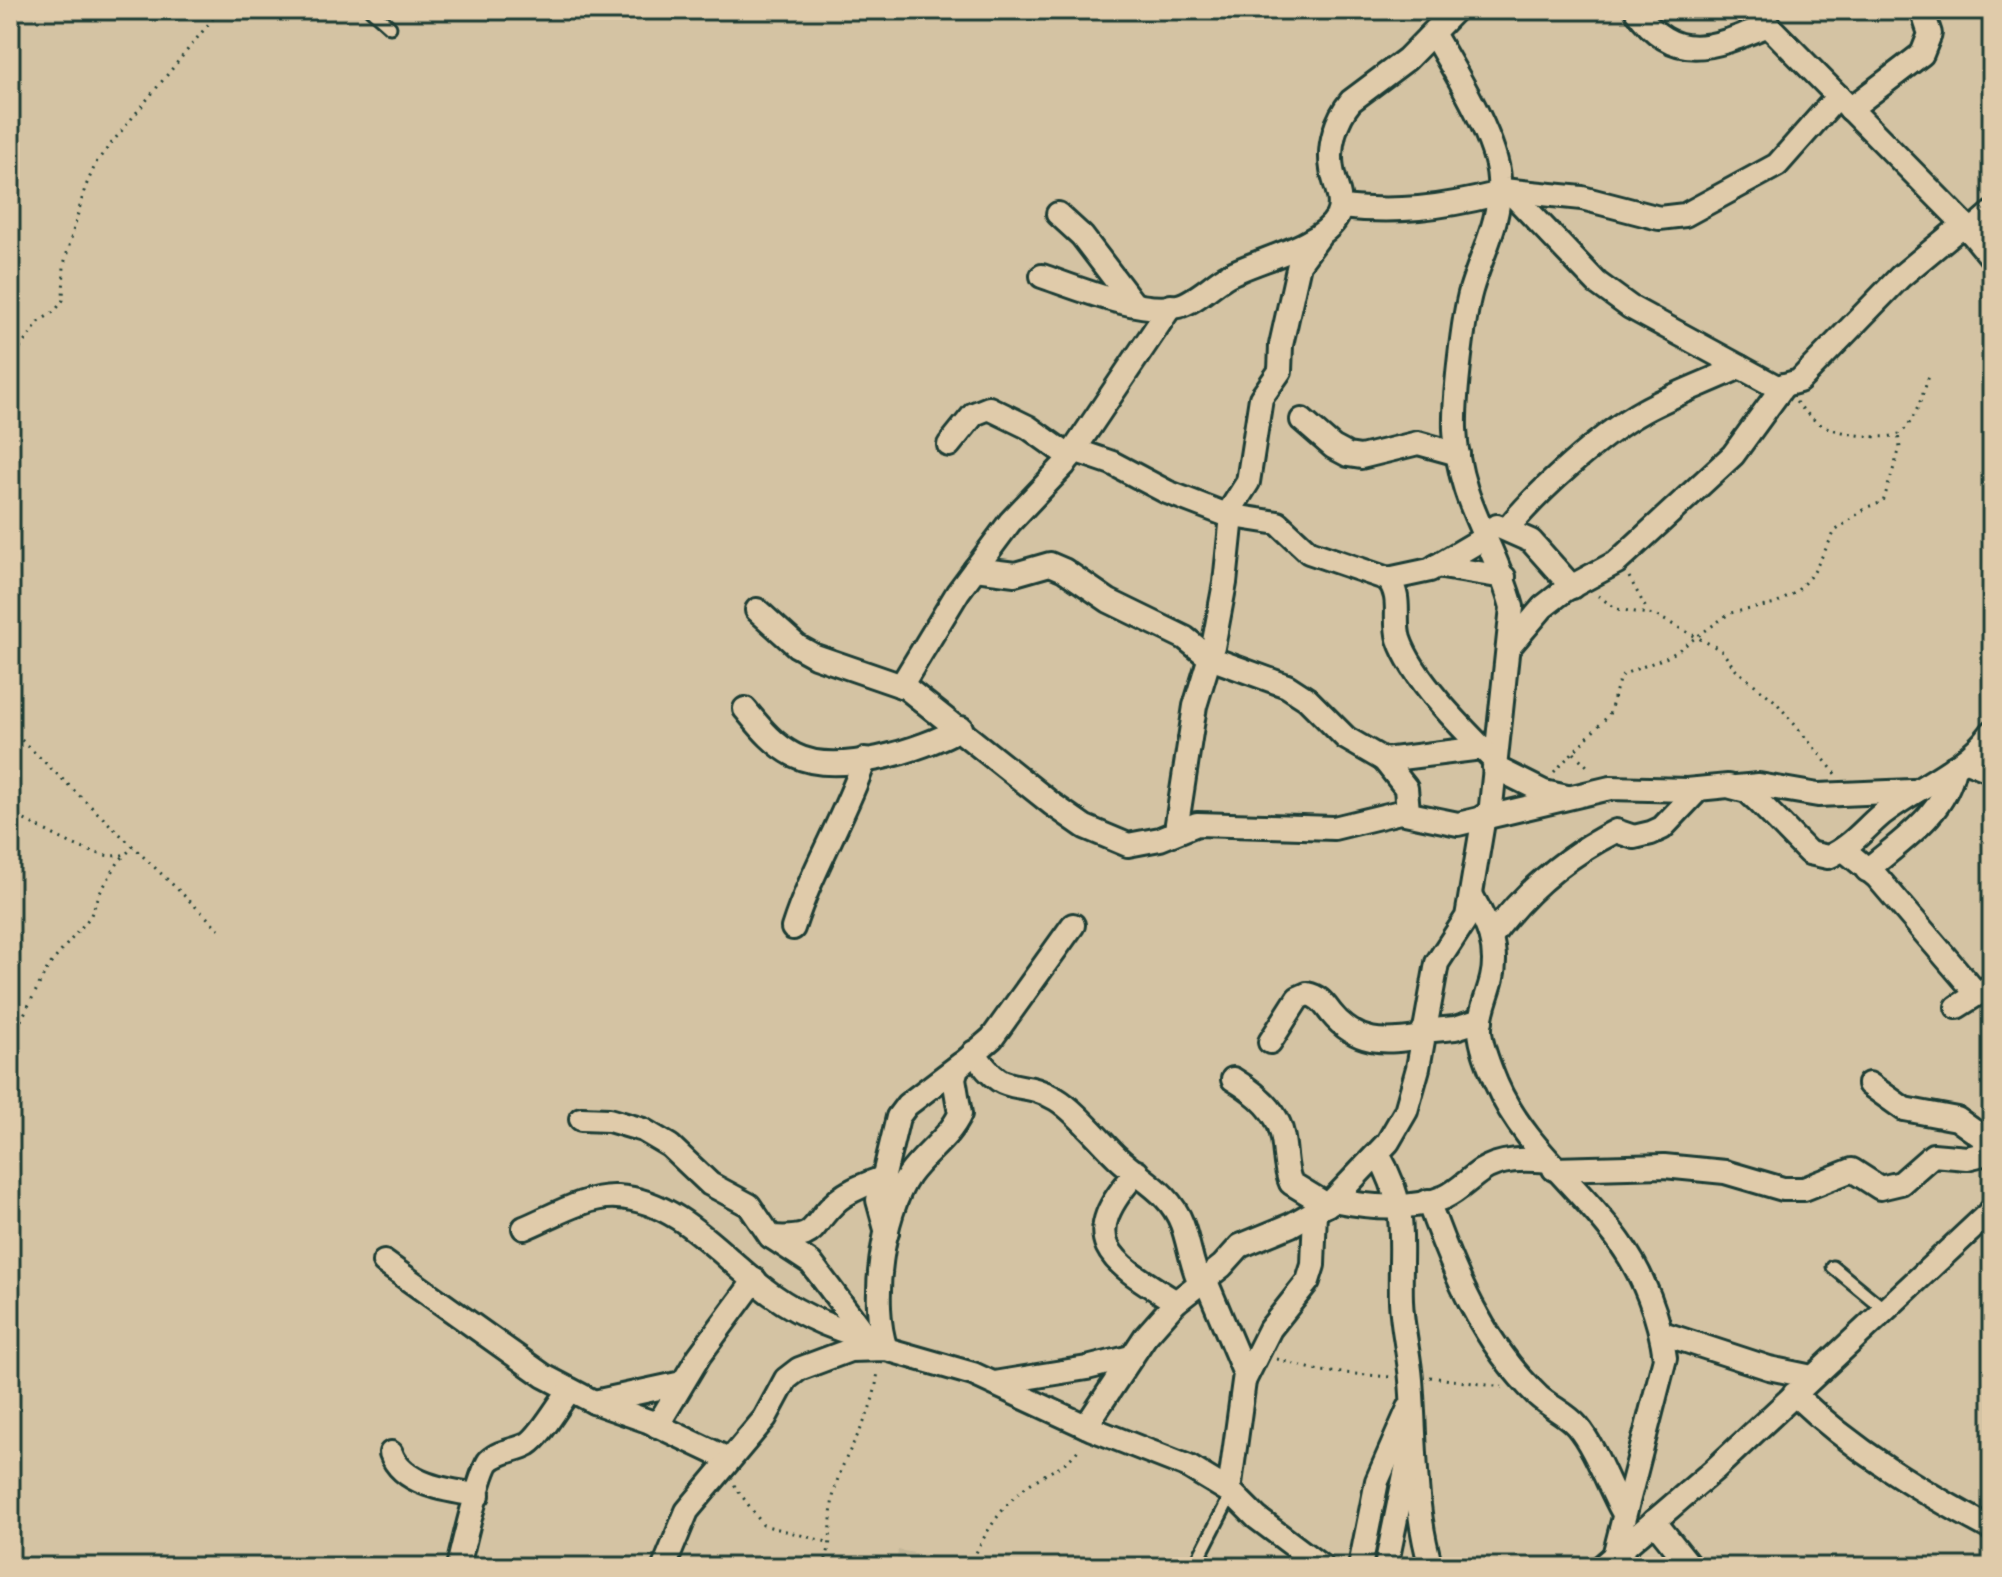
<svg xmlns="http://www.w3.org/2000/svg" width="2002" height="1577" font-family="'Architects Daughter',sans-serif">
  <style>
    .built { fill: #c3b698 }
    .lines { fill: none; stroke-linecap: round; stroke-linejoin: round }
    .service-casing { stroke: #1f3d34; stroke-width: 17 }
    .minor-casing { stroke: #1f3d34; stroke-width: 28 }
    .path { stroke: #1f3d34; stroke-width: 3; stroke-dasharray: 2 6; stroke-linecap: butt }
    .service { stroke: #e0cbaa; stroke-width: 11 }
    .minor { stroke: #e0cbaa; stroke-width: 22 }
  </style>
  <rect width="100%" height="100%" fill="#d4c3a3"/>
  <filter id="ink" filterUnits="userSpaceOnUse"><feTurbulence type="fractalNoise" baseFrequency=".0125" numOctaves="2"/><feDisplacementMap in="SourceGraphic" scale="16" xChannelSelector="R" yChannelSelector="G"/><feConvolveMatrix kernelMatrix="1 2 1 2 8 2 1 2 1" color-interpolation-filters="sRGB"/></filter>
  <g filter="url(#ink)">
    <path class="built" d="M898 1550 989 1567H896Z"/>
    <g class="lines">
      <defs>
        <g id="service">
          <path d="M371 10 390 27"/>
          <path d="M1833 1267 1884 1309"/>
          <path d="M1194 1567 1232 1493"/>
        </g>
        <g id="minor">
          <path d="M1636 10C1675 66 1715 47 1768 25"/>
          <path d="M1753 10 1964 224 1992 258"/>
          <path d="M1434 35C1454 70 1497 139 1499 179 1502 219 1482 253 1471 290 1463 318 1454 400 1455 429 1458 503 1494 541 1512 607L1490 815"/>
          <path d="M1850 109 1922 54 1930 34 1922 10"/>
          <path d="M1503 190 1582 198 1659 218 1685 215 1777 165 1838 96"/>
          <path d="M1509 191 1597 283 1630 307 1777 387 1799 381 1900 277 1964 224"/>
          <path d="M1340 207C1398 213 1440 208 1497 194"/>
          <path d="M1058 214 1082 236 1133 303"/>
          <path d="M1970 232 1992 213"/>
          <path d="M1042 276C1077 288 1142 315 1178 306 1195 302 1210 286 1225 277 1254 260 1320 248 1337 217 1345 201 1334 184 1332 169 1328 145 1336 119 1351 101L1407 59 1455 10"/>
          <path d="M1302 420 1333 447 1348 455 1361 457 1418 443 1458 454"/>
          <path d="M949 445 974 414 989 408 1028 427 1070 457"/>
          <path d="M1074 450 1112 463 1167 492 1227 515 1278 523 1309 552 1388 579C1403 598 1393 618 1399 639 1412 678 1462 728 1491 757"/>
          <path d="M1227 515 1248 482 1261 398 1280 371 1281 345 1299 264 1319 237"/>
          <path d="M1497 526 1531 541 1572 587"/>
          <path d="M1507 529C1537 492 1601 434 1643 411 1674 394 1708 382 1740 367"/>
          <path d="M1436 566 1504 577"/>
          <path d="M975 569 1015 574 1050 564 1064 570 1109 601 1185 638 1210 658 1287 686 1307 699 1346 738 1384 760 1482 748"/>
          <path d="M1388 579 1430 570 1484 538"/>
          <path d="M757 610 797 646 815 656 905 687 1052 804 1085 827 1128 845 1160 839 1197 824 1334 828 1400 812 1458 824 1610 788 1687 790 1728 786 1747 791 1759 802 1809 853 1828 857C1850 848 1864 829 1882 814 1918 786 1965 769 1992 732"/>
          <path d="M1510 646 1543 607 1565 590 1617 562 1733 455 1784 385"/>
          <path d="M901 686 958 592 1010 522 1064 465 1171 306"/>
          <path d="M745 709C760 727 773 744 794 755 836 777 922 750 961 728"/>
          <path d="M1384 760 1406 788 1408 812"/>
          <path d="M1964 760 1992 771"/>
          <path d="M1494 767 1544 792 1567 797"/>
          <path d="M1736 787 1759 785 1818 795 1912 791"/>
          <path d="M1176 830 1195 706 1213 647 1225 583 1232 516"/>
          <path d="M1843 849 1877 877 1977 994"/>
          <path d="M1867 870C1901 841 1946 813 1954 767"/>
          <path d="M1473 898C1487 923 1499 948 1492 978 1488 996 1479 1012 1480 1031 1481 1048 1490 1068 1496 1083 1523 1146 1580 1187 1619 1241 1643 1274 1660 1318 1665 1358L1614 1556"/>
          <path d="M793 928C812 869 845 817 865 759"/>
          <path d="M1491 937C1524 892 1566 856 1616 831L1634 837 1651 833 1662 828 1699 789"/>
          <path d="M1957 1007 1992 985"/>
          <path d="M1423 1031 1455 1028 1481 1020"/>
          <path d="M1270 1042 1298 998 1307 994C1319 996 1324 1004 1331 1013 1357 1045 1384 1043 1422 1037"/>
          <path d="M974 1052C1005 1101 1017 1076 1056 1099 1075 1110 1101 1142 1118 1158 1141 1180 1170 1192 1182 1224 1189 1243 1191 1264 1200 1283"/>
          <path d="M1233 1079C1253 1091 1277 1109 1282 1134 1286 1150 1284 1168 1291 1183L1327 1205"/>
          <path d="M1869 1084 1904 1109 1957 1119 1992 1144"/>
          <path d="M581 1119 609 1120 643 1130 670 1146 710 1184 749 1205 770 1236 811 1263 868 1339"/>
          <path d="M1378 1154C1410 1210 1399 1240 1401 1301 1402 1328 1409 1353 1411 1380 1416 1442 1413 1506 1431 1567"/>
          <path d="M1554 1169 1664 1166 1725 1172 1783 1189H1804L1852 1170 1880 1188 1901 1183 1933 1155 1967 1158 1992 1152"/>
          <path d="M1137 1172C1074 1241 1110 1261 1176 1302"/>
          <path d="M1333 1200C1367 1207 1412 1211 1445 1197 1458 1191 1469 1179 1481 1171 1501 1158 1525 1159 1548 1161"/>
          <path d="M1428 1201C1454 1273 1482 1342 1538 1396 1550 1407 1567 1414 1577 1426 1595 1447 1609 1487 1623 1512"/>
          <path d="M524 1228C551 1217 587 1195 617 1197 680 1200 724 1260 771 1294 803 1317 844 1334 883 1341"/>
          <path d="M887 1233 878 1200 898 1117 907 1105 961 1064"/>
          <path d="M771 1237C822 1240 807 1227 838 1200 851 1189 868 1184 884 1177"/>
          <path d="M384 1262 544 1376 594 1402 648 1421 728 1459"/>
          <path d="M1205 1279 1245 1374 1229 1491"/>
          <path d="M1662 1333 1769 1368 1812 1377"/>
          <path d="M886 1349C870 1304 882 1214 909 1175 925 1153 949 1138 960 1114L954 1078 957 1068 992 1038 1073 925"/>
          <path d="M1245 1379 1270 1329 1308 1281 1313 1265 1315 1211"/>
          <path d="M994 1383 1087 1368 1131 1357"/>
          <path d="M1794 1394C1853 1450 1920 1491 1992 1529"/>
          <path d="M594 1402 682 1383"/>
          <path d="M657 1426 699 1356 755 1280"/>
          <path d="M1086 1426 1145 1337 1176 1302 1222 1266 1240 1246 1291 1225 1330 1203 1388 1142 1406 1111 1418 1068 1437 963 1467 917 1484 816"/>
          <path d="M391 1453C402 1485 449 1491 478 1495"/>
          <path d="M1654 1521 1691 1567"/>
          <path d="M458 1567C462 1550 481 1468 489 1461 500 1450 516 1451 528 1444 541 1436 560 1402 570 1390"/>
          <path d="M664 1567 687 1511 765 1418 786 1379 799 1369 850 1350 886 1349 973 1374 1092 1429 1189 1467 1232 1493 1257 1518 1322 1567"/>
          <path d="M1360 1567 1377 1481 1409 1408"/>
          <path d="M1386 1567 1409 1455"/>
          <path d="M1601 1567 1715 1469 1992 1210"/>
        </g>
      </defs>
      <use href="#service" class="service-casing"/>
      <use href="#minor" class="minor-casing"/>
      <g class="path">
        <path d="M10 361 40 321 55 311 63 300 64 264 85 188 97 161 220 10"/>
        <path d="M1796 402C1803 409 1810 418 1819 423 1832 433 1889 443 1902 432 1916 419 1923 393 1929 376"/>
        <path d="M1629 577 1648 612"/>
        <path d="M1598 596 1617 609 1655 615 1721 650 1736 670 1775 701 1837 775"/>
        <path d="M10 729 219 929"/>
        <path d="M1574 753 1591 770"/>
        <path d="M1554 772 1609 715 1619 680 1624 674 1670 656 1730 613 1776 604 1796 592 1814 572 1835 531 1867 507 1883 502 1900 448 1898 434"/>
        <path d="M10 814C40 824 96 865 125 854"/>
        <path d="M10 1042 48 967 90 917 101 891 119 861 133 847"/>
        <path d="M1277 1359 1319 1371 1391 1377"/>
        <path d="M1430 1377 1502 1387"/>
        <path d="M734 1485 763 1525 827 1542"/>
        <path d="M822 1567C835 1546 828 1517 834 1493 844 1447 874 1423 878 1369"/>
        <path d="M970 1567C981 1538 1002 1505 1027 1486 1047 1471 1066 1468 1081 1446"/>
      </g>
      <use href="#service" class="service"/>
      <use href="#minor" class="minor"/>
    </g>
  </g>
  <rect width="2002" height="1577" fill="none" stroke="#e0cbaa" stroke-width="40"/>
  <rect x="20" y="20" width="1962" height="1537" fill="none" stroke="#1f3d34" stroke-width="3" filter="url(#ink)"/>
</svg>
